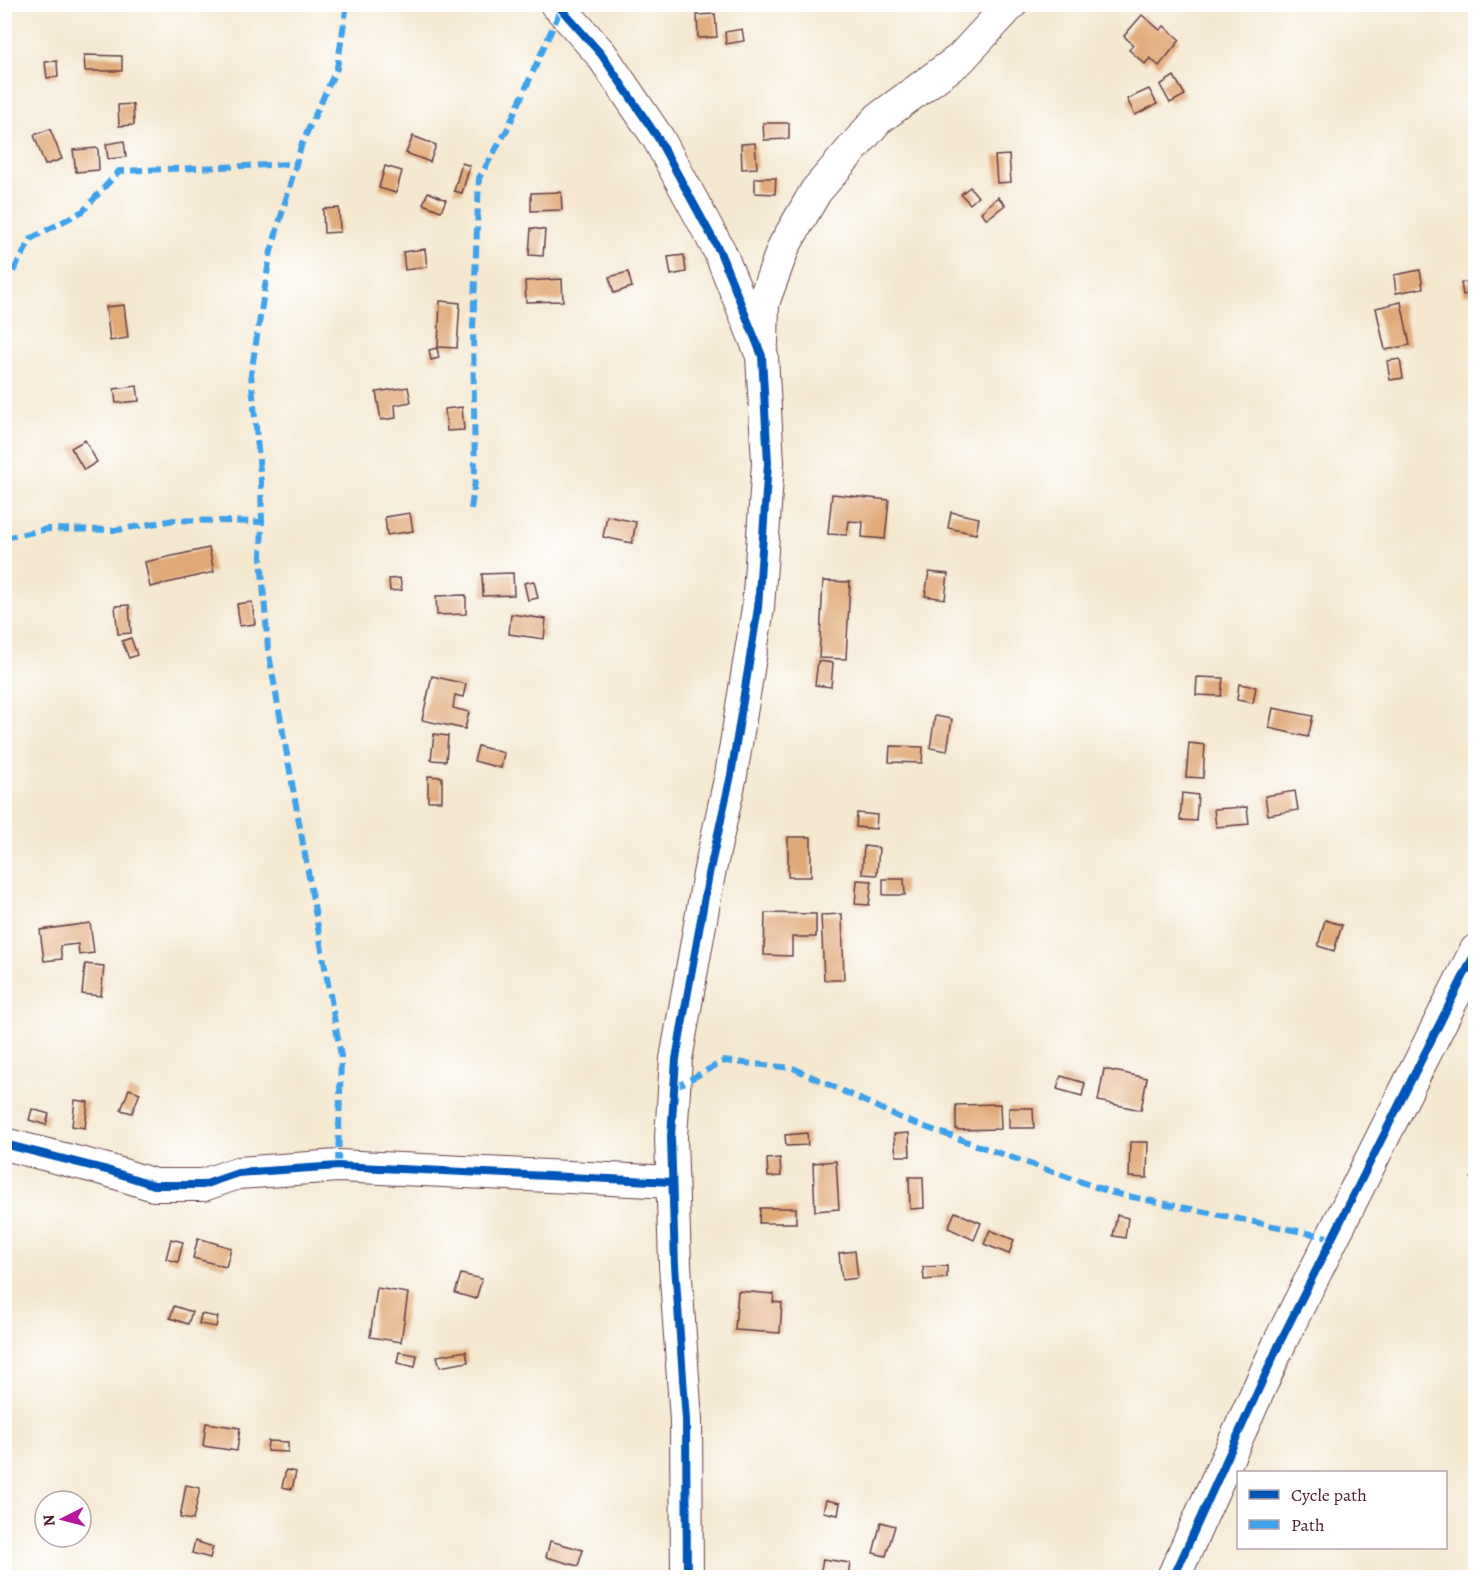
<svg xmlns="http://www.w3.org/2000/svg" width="1480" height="1582" font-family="Alegreya,serif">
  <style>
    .building { fill: #e0a978 }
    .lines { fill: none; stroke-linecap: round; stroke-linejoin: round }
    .minor-casing { stroke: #643d44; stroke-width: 34 }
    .tertiary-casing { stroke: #643d44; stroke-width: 35 }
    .minor { stroke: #fff; stroke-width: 32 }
    .tertiary { stroke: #fff; stroke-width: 33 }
    .quiet { stroke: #40a2eb; stroke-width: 6; stroke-dasharray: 12 6; stroke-linecap: butt }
    .cycleway-casing { stroke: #fff; stroke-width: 11 }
    .cycleway { stroke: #0057b8; stroke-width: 8 }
  </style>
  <rect width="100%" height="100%" fill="#fff"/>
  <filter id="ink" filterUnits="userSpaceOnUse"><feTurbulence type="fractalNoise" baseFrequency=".0167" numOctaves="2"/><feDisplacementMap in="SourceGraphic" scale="12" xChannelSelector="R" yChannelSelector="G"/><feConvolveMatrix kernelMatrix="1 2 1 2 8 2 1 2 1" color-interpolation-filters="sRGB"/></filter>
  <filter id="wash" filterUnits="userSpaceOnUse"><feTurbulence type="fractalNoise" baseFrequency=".008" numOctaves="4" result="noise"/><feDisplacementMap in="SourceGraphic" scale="24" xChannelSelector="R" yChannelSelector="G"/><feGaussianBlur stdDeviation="1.35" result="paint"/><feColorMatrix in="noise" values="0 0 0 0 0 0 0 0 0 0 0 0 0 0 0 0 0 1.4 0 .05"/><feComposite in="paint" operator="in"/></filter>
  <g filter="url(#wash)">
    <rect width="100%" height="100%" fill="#f4e8d0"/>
    <g id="blocks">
      <g class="building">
        <path d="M715 14 717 37 698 38 697 15Z"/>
        <path d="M1142 15 1160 30 1164 26 1180 40 1159 66 1150 58 1145 64 1129 50 1133 45 1124 36Z"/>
        <path d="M742 29 744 41 726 44 725 32Z"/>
        <path d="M84 55 122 56V71H85Z"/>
        <path d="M57 61 58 77 47 78 45 62Z"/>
        <path d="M1174 76 1185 95 1170 103 1160 85Z"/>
        <path d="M1149 89 1157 104 1135 115 1127 99Z"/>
        <path d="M133 104 134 125 119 126 118 105Z"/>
        <path d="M763 123H789V139L764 140Z"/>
        <path d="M50 129 62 159 45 165 34 135Z"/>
        <path d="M413 136 436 145 430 162 406 153Z"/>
        <path d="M124 141 126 157 108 159 106 144Z"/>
        <path d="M755 143 757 168 742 169 741 144Z"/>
        <path d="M98 148 99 170 76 172 73 150Z"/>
        <path d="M1009 155 1011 182 997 183 995 156Z"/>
        <path d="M462 163 470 166 462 193 454 191Z"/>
        <path d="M385 166 402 171 396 193 379 188Z"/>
        <path d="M755 178H776L775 194 755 193Z"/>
        <path d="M970 187 978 197 970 204 961 194Z"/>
        <path d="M428 192 446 200 441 211 423 204Z"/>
        <path d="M561 192 562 210 531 211V193Z"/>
        <path d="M998 197 1005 205 987 219 981 212Z"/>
        <path d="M339 208 340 232 324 233 323 209Z"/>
        <path d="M531 228 545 230 543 256 529 255Z"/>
        <path d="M425 249 427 267 405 270 403 252Z"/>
        <path d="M684 255 686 272 671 275 668 257Z"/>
        <path d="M1420 270 1423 288 1396 293 1394 275Z"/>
        <path d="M628 272 632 287 614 293 609 277Z"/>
        <path d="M562 279 563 301 526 302 525 281Z"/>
        <path d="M1473 281 1475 293 1463 295 1461 283Z"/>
        <path d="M440 301 460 303 457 348 438 347Z"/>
        <path d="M1401 302 1410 345 1385 350 1376 308Z"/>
        <path d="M124 305 128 338 110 341 106 307Z"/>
        <path d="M437 348 439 358 431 360 429 350Z"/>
        <path d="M1400 359 1403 378 1390 380 1387 361Z"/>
        <path d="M137 386 139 401 116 403 114 389Z"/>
        <path d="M408 387 411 402 395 405 396 418 381 420 376 392Z"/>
        <path d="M462 407 464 430 447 431 445 409Z"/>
        <path d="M85 440 97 462 84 470 71 448Z"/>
        <path d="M832 494 889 500 885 539 862 537 863 522 849 521 847 535 828 534Z"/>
        <path d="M951 512 979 518 976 534 948 528Z"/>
        <path d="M410 513 413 531 387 535 385 517Z"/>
        <path d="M607 516 636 522 632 543 603 537Z"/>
        <path d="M209 548 214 572 150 587 145 562Z"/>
        <path d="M929 572 948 574 945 599 925 596Z"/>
        <path d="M513 573 514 595 483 596 482 574Z"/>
        <path d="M400 578 402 590 390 591 389 579Z"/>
        <path d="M534 581 538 598 528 600 524 583Z"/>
        <path d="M823 581 850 582 846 659 819 658Z"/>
        <path d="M466 595V614L437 615 436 596Z"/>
        <path d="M252 602 255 624 240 626 237 604Z"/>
        <path d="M129 605 131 633 118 634 115 606Z"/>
        <path d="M511 614 546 619 544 639 509 634Z"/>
        <path d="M131 638 137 655 129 658 122 641Z"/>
        <path d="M818 661 833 663 831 687 815 685Z"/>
        <path d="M432 676 466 684 463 697 455 695 453 708 469 712 465 729 422 720Z"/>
        <path d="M1197 677 1223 678 1221 696 1196 695Z"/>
        <path d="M1239 684 1256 687 1253 703 1237 700Z"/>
        <path d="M1273 708 1313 716 1308 737 1269 728Z"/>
        <path d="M935 716 952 719 947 751 930 748Z"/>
        <path d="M434 734 448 736 446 761 431 760Z"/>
        <path d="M1189 743 1205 745 1203 778 1186 777Z"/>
        <path d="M478 746 504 753 501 768 474 761Z"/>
        <path d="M890 746 923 747 922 763 889 762Z"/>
        <path d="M428 776 442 777V801H428Z"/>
        <path d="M1295 791 1298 810 1268 815 1265 796Z"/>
        <path d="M1182 793 1198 795 1196 821 1180 820Z"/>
        <path d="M1247 807 1249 824 1216 827 1214 809Z"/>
        <path d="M857 813 877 815 876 829 856 827Z"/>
        <rect x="788" y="837" width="23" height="40"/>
        <path d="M864 846 879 848 877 875 862 874Z"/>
        <path d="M883 879H904L905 895H883Z"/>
        <path d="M857 880 872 881 869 905 855 904Z"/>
        <path d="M765 913 816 914V937H792V956L764 955Z"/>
        <path d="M842 914 844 980H824L821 915Z"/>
        <path d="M1325 920 1342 925 1334 951 1318 946Z"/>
        <path d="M90 923 94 953 79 955 78 944 60 946 62 959 44 961 40 930Z"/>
        <path d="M85 964 104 966 101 996 82 994Z"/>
        <path d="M1104 1069 1147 1078 1141 1110 1098 1101Z"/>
        <path d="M1061 1076 1085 1083 1082 1096 1057 1089Z"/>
        <path d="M129 1089 140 1093 132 1113 121 1110Z"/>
        <path d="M75 1100 88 1102 85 1128 72 1126Z"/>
        <path d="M1000 1104 1001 1129 956 1130V1105Z"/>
        <path d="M1009 1108H1033L1034 1128H1009Z"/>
        <path d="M32 1109 49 1114 46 1125 29 1120Z"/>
        <path d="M807 1133 808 1145 786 1146 785 1135Z"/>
        <path d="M909 1133 910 1156H896L894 1134Z"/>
        <path d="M1130 1142H1148L1147 1178 1129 1177Z"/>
        <path d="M780 1158 781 1176 768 1177 767 1159Z"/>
        <path d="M836 1161 839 1209 815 1211 813 1163Z"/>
        <path d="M1475 1166H1476V1180L1471 1179Z"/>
        <path d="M909 1177H923L924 1208 910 1209Z"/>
        <path d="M760 1208H796V1223H759Z"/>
        <path d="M955 1212 981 1223 974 1240 948 1228Z"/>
        <path d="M1117 1215 1128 1218 1125 1238 1113 1236Z"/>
        <path d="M990 1230 1014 1240 1009 1254 984 1244Z"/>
        <path d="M198 1238 231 1248 226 1267 193 1258Z"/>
        <path d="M171 1239 183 1242 178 1262 166 1259Z"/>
        <path d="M855 1251 858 1278 842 1280 839 1253Z"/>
        <path d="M947 1266V1278L924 1280 923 1267Z"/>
        <path d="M461 1274 482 1279 476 1299 455 1293Z"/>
        <path d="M377 1288 408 1293 401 1342 370 1337Z"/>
        <path d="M738 1291 774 1294 773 1302 782 1303 780 1333 735 1330Z"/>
        <path d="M174 1306 192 1312 188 1324 170 1318Z"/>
        <path d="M201 1314 218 1317 216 1327 199 1324Z"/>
        <path d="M466 1351 468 1362 440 1367 437 1356Z"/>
        <path d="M399 1352 417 1355 415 1367 397 1363Z"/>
        <path d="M206 1423 240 1428 237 1451 203 1446Z"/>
        <path d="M268 1441 288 1442V1452L267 1451Z"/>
        <path d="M286 1470 296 1472 292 1489 282 1487Z"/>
        <path d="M186 1485 200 1488 193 1520 180 1518Z"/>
        <path d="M826 1500 840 1503 838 1515 823 1512Z"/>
        <path d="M881 1522 895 1526 886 1556 873 1553Z"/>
        <path d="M195 1541 213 1547 210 1558 192 1553Z"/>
        <path d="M550 1541 583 1550 578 1566 546 1557Z"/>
        <path d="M823 1559 850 1563 848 1578H836L820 1575Z"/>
      </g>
    </g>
  </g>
  <g filter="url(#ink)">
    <use href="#blocks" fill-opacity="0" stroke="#643d44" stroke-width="1.5"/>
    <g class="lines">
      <defs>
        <g id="minor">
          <path d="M556 4 561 9 601 54 658 138 720 252 762 356 768 463 758 608 731 775 709 874 676 1059 671 1137 675 1265 686 1420 687 1578"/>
          <path d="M762 343 763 303 784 246 816 191 878 119 960 59 1011 4"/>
          <path d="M4 1144 107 1170 154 1185H203L238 1173 338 1166 672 1182"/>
        </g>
        <path id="tertiary" d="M1173 1578 1281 1340 1476 951"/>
      </defs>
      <use href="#minor" class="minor-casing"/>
      <use href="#tertiary" class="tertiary-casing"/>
      <use href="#minor" class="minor"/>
      <use href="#tertiary" class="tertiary"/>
      <g class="quiet">
        <path d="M4 287 32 238 83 211 119 171 296 164"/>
        <path d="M471 509 475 481 473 329 479 178 507 130 561 9"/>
        <path d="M4 538 48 529 117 530 174 520 262 522"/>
        <path d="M674 1088 724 1061 793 1068 905 1120 1113 1193 1332 1238"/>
        <path d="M338 1166 341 1056 268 649 261 557 262 522 261 482 251 374 270 255 302 143 337 68 347 4"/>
      </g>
      <defs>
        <g id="cycleway">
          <path d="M556 4 561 9 601 54 658 138 720 252 762 356 768 463 758 608 731 775 709 874 676 1059 671 1137 675 1265 686 1420 687 1578"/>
          <path d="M4 1144 107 1170 154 1185H203L238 1173 338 1166 672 1182"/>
          <path d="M1173 1578 1281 1340 1476 951"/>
        </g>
      </defs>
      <use href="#cycleway" class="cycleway-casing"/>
      <use href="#cycleway" class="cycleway"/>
    </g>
  </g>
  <rect width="1480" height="1582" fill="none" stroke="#fff" stroke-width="24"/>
  <rect x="1237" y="1471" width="210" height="78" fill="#ffffff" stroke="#b7a5aa" stroke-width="1.5"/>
  <rect x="1249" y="1490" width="30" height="9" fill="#0057b8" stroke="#b7a5aa" stroke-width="1.5"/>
  <text x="1291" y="1501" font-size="18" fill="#4a1f2b">Cycle path</text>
  <rect x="1249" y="1520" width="30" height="9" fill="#40a2eb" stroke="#b7a5aa" stroke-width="1.5"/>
  <text x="1291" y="1531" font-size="18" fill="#4a1f2b">Path</text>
  <g transform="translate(63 1519) rotate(264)"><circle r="28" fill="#ffffff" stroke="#b7a5aa" stroke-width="1.5"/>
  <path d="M0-4.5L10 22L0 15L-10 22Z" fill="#b5179e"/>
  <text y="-9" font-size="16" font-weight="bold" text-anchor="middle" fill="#4a1f2b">N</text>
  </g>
</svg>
